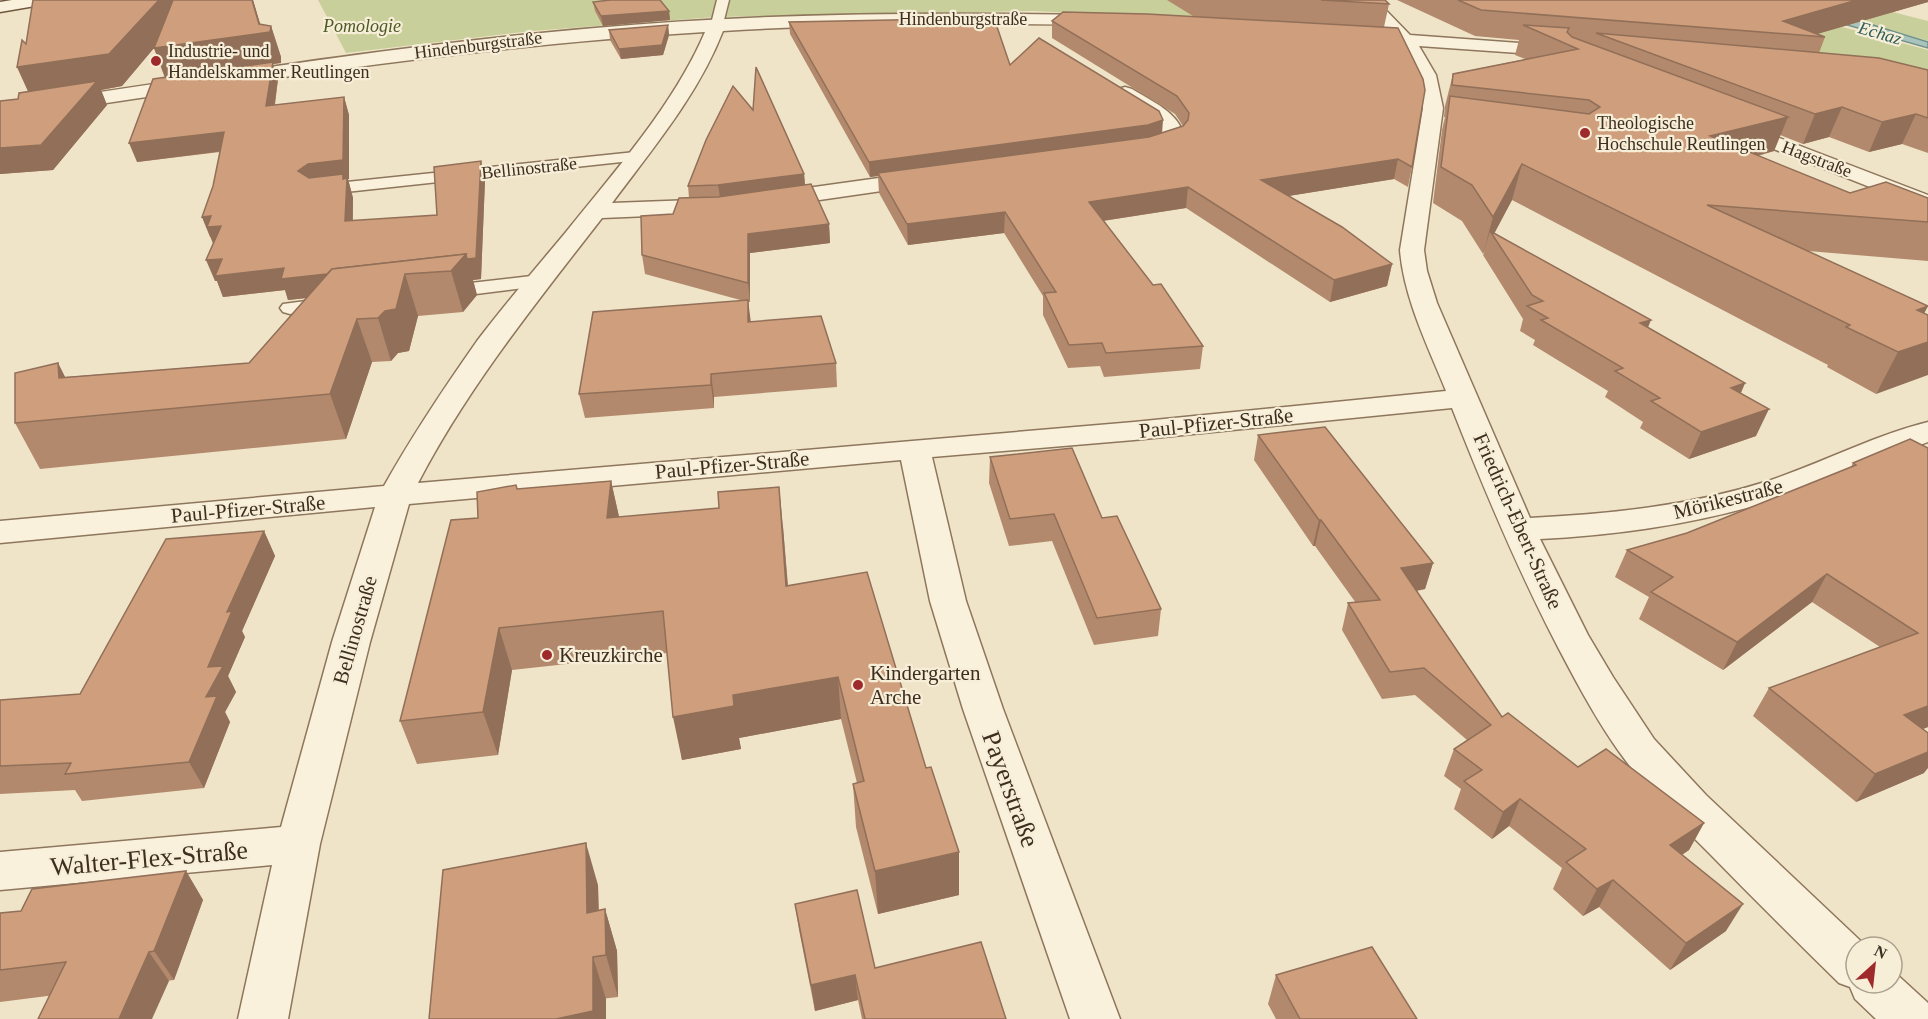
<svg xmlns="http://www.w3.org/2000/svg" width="1928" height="1019" font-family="Georgia,serif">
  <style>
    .green { fill: #c9cf9b }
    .water { fill: #a9c4bc; stroke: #6f938a; stroke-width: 1.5 }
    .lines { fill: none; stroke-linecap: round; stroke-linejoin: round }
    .service-casing { stroke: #8d765c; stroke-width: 3 }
    .minor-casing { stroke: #8d765c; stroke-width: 3 }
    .secondary-casing { stroke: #6f573f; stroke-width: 3 }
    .service { fill: #faf1dc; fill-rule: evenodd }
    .minor { fill: #faf1dc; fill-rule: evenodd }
    .secondary { fill: #faf1dc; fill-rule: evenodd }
    .wall { fill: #b2896c }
    .shaded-wall { fill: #916f58 }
    .building { fill: #cf9f7d; stroke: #916f58; stroke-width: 1.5 }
    .poi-dot { fill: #9e2a2b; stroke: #f7eed8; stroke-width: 2 }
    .labels { text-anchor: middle; stroke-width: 4.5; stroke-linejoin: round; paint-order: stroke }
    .far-street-label { font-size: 18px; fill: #3d2e20; stroke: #f7eed8 }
    .far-park-label { font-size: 18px; font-style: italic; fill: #4d5a26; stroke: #f7eed8 }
    .far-water-label { font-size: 18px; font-style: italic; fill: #2f5d5a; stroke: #f7eed8 }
    .far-poi-label { font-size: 18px; fill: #3d2e20; stroke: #f7eed8; text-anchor: start }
    .street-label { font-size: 21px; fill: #3d2e20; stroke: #f7eed8 }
    .poi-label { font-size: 21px; fill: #3d2e20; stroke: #f7eed8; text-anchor: start }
    .near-street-label { font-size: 26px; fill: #3d2e20; stroke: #f7eed8 }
  </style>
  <rect width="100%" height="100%" fill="#f0e4c8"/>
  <g class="green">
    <path d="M318 0H1351L1373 28 1033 11 715 17 532 31 346 53Z"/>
    <path d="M1846 0 1928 21V41L1861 21Z"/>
    <path d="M1779 10 1928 50V86L1801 66Z"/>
  </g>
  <path class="water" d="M1847 17 1928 42V48L1840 23Z"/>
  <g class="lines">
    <defs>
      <g id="service">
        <path d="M717 0H729L723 24 717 28 711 24Z"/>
        <path d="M635 152 643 157 640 160 318 195 310 190 318 185Z"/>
        <path d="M540 275 547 277 549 281 547 285 444 298 437 296 435 292 437 288 444 286Z"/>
        <path d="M329 298 336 300 339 304 336 308 290 314 283 312 280 308 283 304Z"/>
      </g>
      <g id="minor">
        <path d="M1359 0H1376L1410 35 1560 46 1566 47 1569 51 1566 55 1560 56 1419 46 1436 75 1443 108 1424 250 1427 271 1437 303 1530 518C1609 514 1689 506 1765 482 1820 464 1872 436 1928 422V442C1881 459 1835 480 1787 496 1707 522 1624 535 1540 539L1588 635 1613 677 1654 739 1706 795 1867 947H1856V983H1892V970L1928 1003V1019H1876L1855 999 1850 987 1839 983C1795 940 1751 896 1708 852 1679 823 1650 794 1626 761 1604 732 1586 700 1569 668 1524 585 1487 497 1452 408L1134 440 932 457 966 601 1003 709 1120 1019H1070L963 709 930 601 901 460 409 504 370 642 320 844 288 1019H238L272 865 0 890V852L281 827 332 642 375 507 0 543V521L384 486C412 436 444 388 477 341 505 304 536 268 566 232 615 171 675 103 705 32 468 46 235 84 0 119V107C198 78 395 45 595 28 762 13 930 12 1099 15L1107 20 1099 25C974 23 848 23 723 31 698 95 653 148 612 203L720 199 728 201 731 206 728 211 720 213 602 218C536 303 468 387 418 483L1134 422 1446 391C1428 346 1404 299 1400 250L1423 108C1421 84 1415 64 1399 44L1351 40 1348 36 1351 32 1390 33Z"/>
        <path d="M1125 87 1132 89C1151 101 1181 113 1184 138 1176 151 1150 157 1136 153L1132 149 1136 145 1161 138 1163 136C1162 118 1132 106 1118 97L1115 93 1118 89Z"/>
        <path d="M1735 121 1928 195V210L1728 131 1725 127 1728 123Z"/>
        <path d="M922 172 930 174 933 179 930 184 771 207 763 205 760 200 763 195 771 193Z"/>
      </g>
      <path id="secondary" d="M12 0H49L41 5 0 12V2Z"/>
    </defs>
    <use href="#service" class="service-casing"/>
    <use href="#minor" class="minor-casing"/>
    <use href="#secondary" class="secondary-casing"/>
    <use href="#service" class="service"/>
    <use href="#minor" class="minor"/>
    <use href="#secondary" class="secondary"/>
  </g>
  <g class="wall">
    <path d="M253 0 260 25 271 26 281 57V63L273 64 278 79 275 105 344 97 349 115V179H348L353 198V221L437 215 481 161 485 180 481 279 473 280 477 295 463 312 418 316 409 351 398 353 391 361 372 362 346 439 40 469 15 423 58 363 65 377 249 363 306 298 288 300 285 290 223 297 217 281H215L213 243 211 237H210L202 217 213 186 220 152 137 162 165 78 154 48 122 86 101 90 107 105 53 170 0 174V101L18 99 28 91 17 67 26 44Z"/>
    <path d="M1167 0H1385L1389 4 1384 27 1412 167 1408 187 1394 179 1288 196 1392 264 1387 286 1330 302 1186 208 1103 221 1153 285 1203 346 1200 369 1104 377 1100 366 1068 368 1043 315V296L1004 233 908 245 879 193 878 176 870 177 790 34 789 22 1010 65 1162 133 1183 126 1175 114 1052 38V21L1193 16Z"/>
    <path d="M1397 0H1928V2L1817 34 1825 37 1819 53 1928 70V153L1902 144 1869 152 1829 137 1803 144 1780 135 1774 151 1758 156 1850 193 1928 198V261L1808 251 1928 306 1876 394 1827 367 1828 365 1512 200 1494 233 1648 327 1745 383 1741 393 1756 436 1689 459 1640 428 1643 422 1605 397 1608 391 1533 345 1535 340 1520 331 1523 319 1483 255 1485 251 1483 254 1462 221 1433 203 1442 130 1445 117H1444L1445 106 1453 74 1525 59 1515 55 1519 40 1475 36Z"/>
    <path d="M593 2 669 11 670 20 603 26 595 11Z"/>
    <path d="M668 25 669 35 663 55 621 59 610 40 609 30Z"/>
    <path d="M804 174 805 185 829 224 830 243 750 253V302H748L750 321 836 363 837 387 714 397V408L585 418 579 394 744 301 645 274 642 255 673 214 689 198 688 186Z"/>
    <path d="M1258 435 1433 563 1425 589 1417 591 1502 717 1578 767 1704 823 1689 850 1682 855 1726 931 1670 970 1599 907 1583 916 1553 889 1562 868 1509 826 1492 839 1454 809 1461 789 1444 776 1454 749 1467 740 1415 695 1382 699 1342 630 1348 603H1356L1315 546H1313L1254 460Z"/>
    <path d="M1928 448V727L1923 729 1924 773 1856 802 1753 716 1769 688 1880 647 1812 602 1723 670 1639 619 1649 597 1615 577 1627 550 1687 533 1851 467 1853 463Z"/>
    <path d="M990 457 1102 518 1161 609 1158 636 1094 645 1052 541 1009 546 989 483Z"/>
    <path d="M611 481 619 517 783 527 788 585 959 895 878 914 856 827 853 784 857 783 841 719 739 738 741 749 682 760 667 653 512 670 498 755 417 764 400 721 478 518 516 485 517 489Z"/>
    <path d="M264 531 275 556 242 631 245 637 228 676 236 692 225 712 230 722 204 788 82 801 75 790 0 794V700L80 694Z"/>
    <path d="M186 871 203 900 174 980 0 1002V913L21 911Z"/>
    <path d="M598 885 599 911 605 909 617 951 618 997 429 1019Z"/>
    <path d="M795 904 875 968 1006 1019H862L858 1000 815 1011 799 930Z"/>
    <path d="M1276 975 1417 1019H1276L1268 1004Z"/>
  </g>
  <g class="shaded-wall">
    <path d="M159 0H253L263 33 271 26 281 57V63L273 64 278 79 272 124 166 80 154 48 122 86 101 90 107 105 53 170 0 174V148L32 100 17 67Z"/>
    <path d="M1857 0H1928V2L1810 36 1783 21Z"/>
    <path d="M669 11 670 20 603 26 601 16Z"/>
    <path d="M668 25 669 35 663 55 621 59 619 49Z"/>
    <path d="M344 97 349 115V179H348L353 198 352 242 315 183 298 171Z"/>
    <path d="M1842 107 1829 137 1803 144 1815 114Z"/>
    <path d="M1916 114 1902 144 1869 152 1882 122Z"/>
    <path d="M1788 117 1774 151 1698 171 1710 136Z"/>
    <path d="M1163 120 1162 134 1146 140 878 173V176L870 177 869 162Z"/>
    <path d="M224 132 231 150 137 162 129 143Z"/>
    <path d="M1398 159 1394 179 1258 201 1261 180Z"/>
    <path d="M481 161 485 180 481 279 473 280 477 295 463 312 451 271 405 274 418 316 409 351 398 353 391 361 378 318 402 288 288 300 285 290 223 297 217 281H215L206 260 222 259 284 268 461 260Z"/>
    <path d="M1522 164 1512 200 1493 236 1490 231 1483 254 1493 217Z"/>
    <path d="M804 174 805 185 720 197 718 185Z"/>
    <path d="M1188 187 1186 208 1088 223 1089 202Z"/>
    <path d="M1005 212 1004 233 908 245 907 224Z"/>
    <path d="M211 216 221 226 215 248 202 217Z"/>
    <path d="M829 224 830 243 750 253V302L748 283V234Z"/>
    <path d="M1392 264 1387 286 1330 302 1334 280Z"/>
    <path d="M748 300 751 323 748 322Z"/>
    <path d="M1928 306 1907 347 1917 310Z"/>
    <path d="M357 319 372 362 346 439 330 394Z"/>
    <path d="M1651 320 1641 345 1640 323Z"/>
    <path d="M1928 342V375L1876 394 1898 352Z"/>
    <path d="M58 363 80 407 59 378Z"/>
    <path d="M711 374 714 397V408L711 385Z"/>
    <path d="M1745 383 1733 410 1731 388Z"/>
    <path d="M1769 409 1756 436 1689 459 1701 432Z"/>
    <path d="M611 481 620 521 607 518Z"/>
    <path d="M779 487 783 527 791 628 786 586Z"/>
    <path d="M1319 520H1321L1315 546H1313Z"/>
    <path d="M264 531 275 556 242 631 245 637 228 676 236 692 225 712 230 722 204 788 189 762 206 697 208 667 227 612Z"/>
    <path d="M1433 563 1425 589 1394 594 1401 568Z"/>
    <path d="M1827 574 1812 602 1723 670 1737 642Z"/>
    <path d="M499 628 512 670 498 755 483 712Z"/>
    <path d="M838 677 841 719 739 738 741 749 682 760 673 717 733 695Z"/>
    <path d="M1928 706V727L1886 743 1904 715Z"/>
    <path d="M1928 752V768L1924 773 1856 802 1875 774Z"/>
    <path d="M1520 799 1509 826 1492 839 1503 812Z"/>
    <path d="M1704 823 1689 850 1655 872 1670 845Z"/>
    <path d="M586 843 598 885 599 955 587 913Z"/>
    <path d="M959 852V895L878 914 875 871Z"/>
    <path d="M186 871 203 900 174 980 154 951Z"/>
    <path d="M1613 880 1599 907 1583 916 1597 889Z"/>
    <path d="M1743 904 1726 931 1670 970 1686 943Z"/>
    <path d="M605 909 617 951 618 997 606 955Z"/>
    <path d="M149 952 169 981 152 1019H119Z"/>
    <path d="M593 957 606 999V1019H556Z"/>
    <path d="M855 975 858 1000 815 1011 811 985Z"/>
  </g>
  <g class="building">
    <path d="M33 0H159L109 54 17 67 22 40 26 44Z"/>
    <path d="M173 0H252L259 24 271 26 270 32 154 48Z"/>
    <path d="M610 0H660L669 11 601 16 593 2Z"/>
    <path d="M1321 0H1385L1389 4Z"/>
    <path d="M1458 0H1857L1783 21 1825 37 1481 10Z"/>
    <path d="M1063 12 1147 14 1398 28 1423 79 1425 90 1412 167 1398 159 1261 180 1342 227 1392 264 1334 280 1188 187 1089 202 1153 285 1161 284 1203 346 1106 353 1102 343 1069 345 1044 293 1056 292 1005 212 907 224 878 173 1149 137 1183 126 1188 120 1189 113 1177 96 1052 21Z"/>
    <path d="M994 18 1010 65 1039 38 1159 111 1163 120 1148 125 869 162 789 22Z"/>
    <path d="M668 25 662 45 619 49 609 30Z"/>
    <path d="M1523 25 1569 28 1567 32 1572 37 1788 117 1710 136 1850 193 1886 182 1928 198V222L1707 205 1928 306 1917 310 1928 315V342L1898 352 1846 327 1850 325 1522 164 1493 217 1472 185 1441 167 1450 96 1589 114 1600 107 1589 100 1452 85 1453 74 1578 49Z"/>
    <path d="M1596 33 1879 58 1928 70V118L1916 114 1882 122 1842 107 1815 114Z"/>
    <path d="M273 62 266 106 344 97 343 160 308 164 298 171 309 178 343 174V179L347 178 345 221 437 215 434 167 481 161 476 258 467 259 466 254 332 269 327 274 281 279 284 268 215 276 222 259 206 260 221 226 207 227 211 216 202 217 213 186 224 132 129 143 153 79Z"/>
    <path d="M756 67 804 174 718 185 688 186 706 140 733 86 753 110Z"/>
    <path d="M97 81 41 145 0 148V101L18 99 19 93Z"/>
    <path d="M811 184 829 224 748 234V283L642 255 641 216 673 214 679 198 718 197Z"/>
    <path d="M1490 231 1651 320 1640 323 1745 383 1731 388 1769 409 1701 432 1651 401 1660 398 1615 371 1623 368 1541 320 1548 318 1527 306 1543 301 1532 295Z"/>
    <path d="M466 254 451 271 405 274 396 309 385 311 378 318 357 319 330 394 15 423V373L58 363 59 378 249 363 332 269Z"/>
    <path d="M748 300V322L821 316 836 363 711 374V385L579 394 593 312Z"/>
    <path d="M1325 427 1433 563 1401 568 1502 717 1508 713 1578 767 1606 749 1704 823 1670 845 1743 904 1686 943 1613 880 1597 889 1566 862 1586 849 1520 799 1503 812 1464 781 1482 770 1454 749 1491 725 1424 668 1390 672 1348 603 1380 600 1321 520H1319L1258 435Z"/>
    <path d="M1910 439 1928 448V706L1904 715 1928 733V752L1875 774 1769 688 1918 633 1827 574 1737 642 1651 592 1673 577 1627 550 1687 533 1856 465 1853 463Z"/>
    <path d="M1072 448 1102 518 1117 516 1161 609 1097 618 1054 514 1010 519 990 457Z"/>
    <path d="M611 481 607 518 719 508 718 492 779 487 786 586 867 572 926 768 931 767 959 852 875 871 853 784 864 781 838 677 733 695 734 706 673 717 663 611 499 628 483 712 400 721 451 520 478 518 477 492 516 485 517 489Z"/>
    <path d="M264 531 227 612 232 611 208 667 223 666 206 697 217 696 189 762 65 774 71 763 0 766V700L80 694 166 539Z"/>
    <path d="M586 843 587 913 605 909 606 955 593 957V1011L556 1019H429L443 870Z"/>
    <path d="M186 871 154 951 149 952 119 1019H38L66 962 0 970V913L21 911 32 889Z"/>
    <path d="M857 890 875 968 981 942 1006 1019H865L855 975 811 985 795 904Z"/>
    <path d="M1372 947 1417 1019H1300L1276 975Z"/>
  </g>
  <g class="poi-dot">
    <circle cx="156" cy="61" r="6"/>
    <circle cx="1585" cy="133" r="6"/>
    <circle cx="547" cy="655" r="6"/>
    <circle cx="858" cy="685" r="6"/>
  </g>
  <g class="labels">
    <g class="far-street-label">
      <text x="963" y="25">Hindenburgstraße</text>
      <text transform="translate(478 45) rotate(-7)" y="6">Hindenburgstraße</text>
      <text transform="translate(1817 159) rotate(21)" y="6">Hagstraße</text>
      <text transform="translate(529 168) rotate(-6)" y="6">Bellinostraße</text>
    </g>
    <g class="far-park-label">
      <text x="362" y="32">Pomologie</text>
    </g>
    <g class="far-water-label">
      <text transform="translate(1880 33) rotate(16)" y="6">Echaz</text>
    </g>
    <g class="far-poi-label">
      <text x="168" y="57">Industrie- und<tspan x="168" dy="21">Handelskammer Reutlingen</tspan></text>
      <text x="1597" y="129">Theologische<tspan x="1597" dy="21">Hochschule Reutlingen</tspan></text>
    </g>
    <g class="street-label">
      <text transform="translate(1216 423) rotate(-6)" y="7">Paul-Pfizer-Straße</text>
      <text transform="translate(732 465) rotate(-5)" y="7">Paul-Pfizer-Straße</text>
      <text transform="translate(1728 499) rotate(-14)" y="7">Mörikestraße</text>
      <text transform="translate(248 509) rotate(-5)" y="7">Paul-Pfizer-Straße</text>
      <text transform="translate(1518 521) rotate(66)" y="7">Friedrich-Ebert-Straße</text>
      <text transform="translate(355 630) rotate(-74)" y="7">Bellinostraße</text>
    </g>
    <g class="poi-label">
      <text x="559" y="662">Kreuzkirche</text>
      <text x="870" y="680">Kindergarten<tspan x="870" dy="24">Arche</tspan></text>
    </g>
    <g class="near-street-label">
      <text transform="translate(1011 789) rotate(70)" y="9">Payerstraße</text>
      <text transform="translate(149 858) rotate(-5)" y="9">Walter-Flex-Straße</text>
    </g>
  </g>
  <g transform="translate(1874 965) rotate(27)"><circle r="28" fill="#f7eed8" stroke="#ada18e" stroke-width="1.5"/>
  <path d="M0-4.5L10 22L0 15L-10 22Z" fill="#9e2a2b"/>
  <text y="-9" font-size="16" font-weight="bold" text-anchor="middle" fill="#3d2e20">N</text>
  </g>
</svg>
